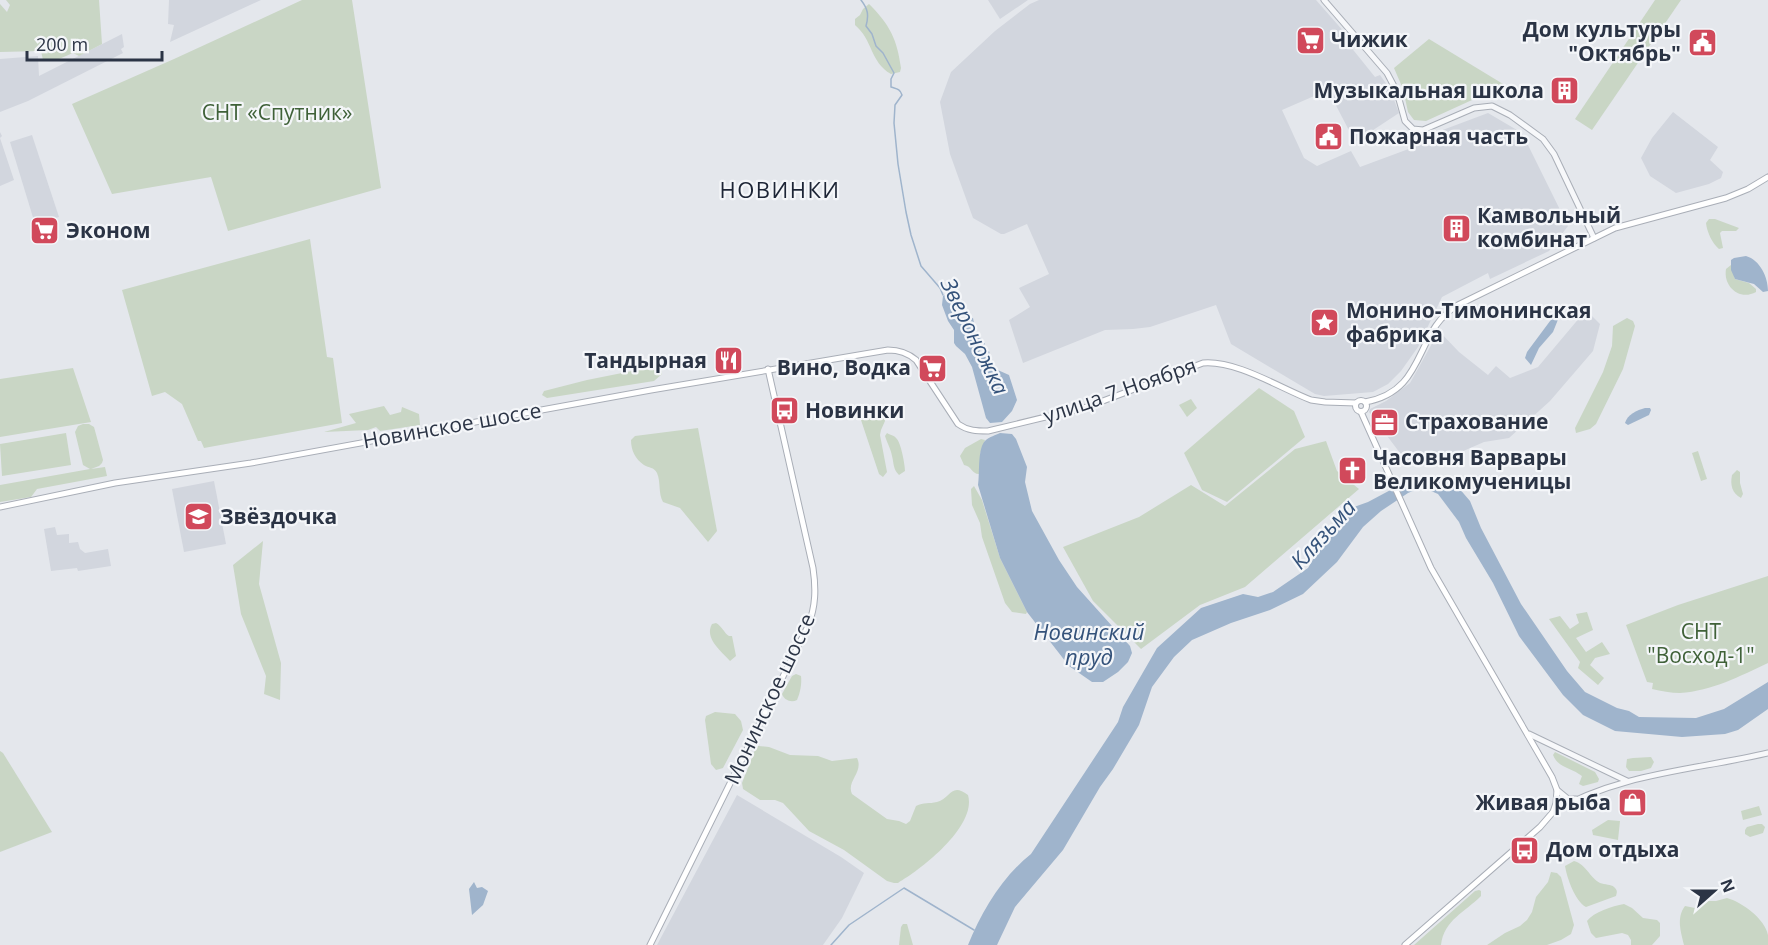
<svg xmlns="http://www.w3.org/2000/svg" width="1768" height="945" font-family="'Open Sans',sans-serif">
  <style>
    .built { fill: #d2d6de }
    .green { fill: #c9d6c5 }
    .water { fill: #9fb4cc }
    .lines { fill: none; stroke-linecap: round; stroke-linejoin: round }
    .stream { stroke: #9fb4cc; stroke-width: 1.5 }
    .tertiary-casing { stroke: #a9aeb7; stroke-width: 7 }
    .secondary-casing { stroke: #a9aeb7; stroke-width: 7 }
    .tertiary { stroke: #f7f8fa; stroke-width: 5 }
    .secondary { stroke: #fff; stroke-width: 5 }
    .labels { text-anchor: middle; stroke-width: 4.5; stroke-linejoin: round; paint-order: stroke }
    .poi-label { font-size: 21px; font-weight: bold; fill: #2b3445; stroke: #f4f6f9; text-anchor: start }
    .park-label { font-size: 21px; fill: #3f6138; stroke: #f4f6f9 }
    .street-label { font-size: 21px; fill: #2b3445; stroke: #f4f6f9 }
    .neighbourhood-label { font-size: 22px; letter-spacing: 1.5px; fill: #1d2536; stroke: #f4f6f9 }
    .water-label { font-size: 22px; font-style: italic; fill: #34527a; stroke: #f4f6f9 }
  </style>
  <rect width="100%" height="100%" fill="#e4e7ec"/>
  <g class="built">
    <path d="M169 0H261L170 42 174 25 168 24Z"/>
    <path d="M988 0H1028L1000 19Z"/>
    <path d="M1039 0H1316L1345 33 1346 41 1375 77 1380 75 1390 89 1399 113 1355 142 1328 90 1282 110 1304 158 1317 166 1351 151 1360 167 1414 147 1416 140 1488 113 1522 133 1568 226 1549 251 1490 279 1488 273 1442 297 1418 347 1401 371 1388 384 1373 392 1324 396 1315 394 1231 344 1216 305 1150 327 1133 329 1105 330 1023 363 1009 320 1030 307 1019 288 1049 274 1027 224 1004 234H1001L973 218 950 154 940 102 951 72 995 31 1030 4Z"/>
    <path d="M122 34 124 47 121 49 123 53 28 101 0 112V59L38 56 39 76Z"/>
    <path d="M1673 112 1718 147 1710 160 1723 172 1721 178 1709 184 1676 193 1650 176 1641 158 1652 138Z"/>
    <path d="M0 132 2 136 0 138 14 180 0 186Z"/>
    <path d="M32 135 59 217 35 224 10 142Z"/>
    <path d="M1586 310 1600 324 1593 351 1550 401 1509 438 1484 442 1429 466 1412 464 1403 457 1369 412 1370 409 1386 401 1410 383 1439 331 1459 352 1488 375 1496 366 1510 378 1538 367Z"/>
    <path d="M214 481 226 544 184 552 172 489Z"/>
    <path d="M55 527 57 535 69 534V543L78 542 80 549 85 553 108 549 111 566 78 571 77 568 51 571 44 529Z"/>
    <path d="M737 795 841 857 864 873 842 918 823 945H657Z"/>
  </g>
  <g class="green">
    <path d="M6 0H99L102 44 79 56 73 53 59 59 43 60 41 51 0 52V4L7 12 10 5Z"/>
    <path d="M302 0H352L381 188 228 231 211 177 112 194 72 104 174 59Z"/>
    <path d="M1655 0H1681L1592 130 1575 119Z"/>
    <path d="M869 4C890 25 897 39 901 68L900 72 891 74C870 62 873 40 855 25V19L860 15 863 9Z"/>
    <path d="M1429 39 1508 87 1501 97 1493 94 1483 95 1426 121 1414 120 1408 112 1403 89 1394 68Z"/>
    <path d="M1709 219H1715L1739 228 1736 231H1722L1720 233 1723 248 1719 249C1712 243 1707 232 1706 223Z"/>
    <path d="M310 239 327 357 333 358 342 423 204 448 201 441H198L182 404 165 392 152 396 122 290Z"/>
    <path d="M1731 265 1735 279 1749 283 1756 289V292C1740 301 1723 287 1726 269Z"/>
    <path d="M1627 318 1633 321 1635 326 1623 369 1596 424 1590 429 1576 433 1575 428 1603 372 1612 346 1613 326Z"/>
    <path d="M657 366 662 369V374L654 381 547 398 542 395 544 391 587 380Z"/>
    <path d="M73 368 91 422 0 437V379Z"/>
    <path d="M1259 388 1294 411 1305 437 1227 502 1202 490 1184 453Z"/>
    <path d="M1191 399 1197 408 1187 417 1179 405Z"/>
    <path d="M384 406 390 415 401 412 402 407 419 414 420 425 380 431 376 427 368 430 324 432 356 423 349 414Z"/>
    <path d="M878 410 883 412 885 421 881 430 880 435 887 472 883 477 879 474 861 420 863 416Z"/>
    <path d="M83 424H89L94 427 103 460 102 463 99 466 91 469 105 467 107 476 37 489 31 497 0 502V485L90 469 83 465 75 432 78 426Z"/>
    <path d="M698 428 717 531 708 542 680 508 663 502C658 493 661 482 657 473 654 467 649 468 644 465 635 459 631 450 631 440L635 436Z"/>
    <path d="M66 433 71 465 2 476 0 444Z"/>
    <path d="M887 433C890 435 894 435 896 438 901 442 905 465 905 471L899 475C893 469 894 464 892 456 891 449 887 443 885 436Z"/>
    <path d="M981 439 985 440 980 454V474C972 475 972 466 964 465L960 456 965 448Z"/>
    <path d="M1326 441 1337 471 1359 489 1245 587 1200 605 1141 649 1093 601 1063 547 1139 517 1191 485 1225 506 1295 449Z"/>
    <path d="M1698 451 1707 479 1701 481 1692 453Z"/>
    <path d="M1737 470 1740 472V483L1743 494 1741 498C1732 493 1730 485 1732 475Z"/>
    <path d="M974 486 982 500 1000 558 1027 612 1026 614 1012 612 1005 603 982 537 980 523 972 505 971 489Z"/>
    <path d="M263 541 259 584 281 663 280 700 264 694 266 676 241 614 233 565Z"/>
    <path d="M1768 576V663C1740 676 1712 691 1680 693 1671 693 1661 691 1652 689L1653 683 1647 682 1626 625 1678 605Z"/>
    <path d="M1587 612 1593 630 1576 638 1586 652 1602 642 1610 654 1595 658 1590 665 1604 678 1598 685 1578 668 1580 662 1549 619 1560 616 1570 629 1579 623 1576 614Z"/>
    <path d="M716 623C722 626 724 633 729 636H732L736 656 730 661C721 651 704 638 712 624Z"/>
    <path d="M796 674 801 676C802 684 800 693 797 700 791 703 784 700 782 694L792 676Z"/>
    <path d="M715 712 735 714 741 721 743 730 723 768 716 770 711 764 705 720 706 716Z"/>
    <path d="M758 746 769 747 790 755 818 756 832 761 857 758C864 772 846 781 852 794L887 819 899 821 906 824 910 821 916 806C924 802 929 804 937 802 951 798 951 782 968 795 977 826 922 869 898 883H894L887 881 844 850 809 831 783 803 775 800H760L743 789 742 783 755 750Z"/>
    <path d="M0 751 3 753 52 832 0 852Z"/>
    <path d="M1555 752 1595 772 1599 779 1598 782 1583 786 1579 784 1582 776C1572 768 1558 768 1553 755Z"/>
    <path d="M1651 757 1654 762 1651 768 1641 771H1629L1626 767 1627 759 1633 758Z"/>
    <path d="M1759 806 1762 815 1743 820 1741 811Z"/>
    <path d="M1608 820 1620 821 1618 840 1593 835 1592 830Z"/>
    <path d="M1758 824H1762L1765 827 1763 833 1750 837 1745 834V830L1747 827Z"/>
    <path d="M1574 861C1587 865 1589 877 1600 883 1605 885 1611 884 1614 887 1618 891 1617 892 1616 896L1586 907C1575 901 1567 878 1565 866Z"/>
    <path d="M1551 872 1557 873 1561 877 1574 925 1571 934 1561 940 1547 945H1487L1505 933 1520 926 1527 920 1532 912 1536 897 1548 882Z"/>
    <path d="M1479 890 1481 891V896C1465 912 1444 920 1441 945H1414L1475 891Z"/>
    <path d="M1727 898C1742 902 1765 919 1768 935 1768 938 1768 942 1768 945H1684C1681 932 1676 918 1685 906L1695 908 1704 901H1716Z"/>
    <path d="M1624 904 1632 908 1643 918 1657 920 1660 923V936L1652 945H1631V940L1628 935 1622 933 1596 938 1591 933 1587 921C1594 912 1612 906 1624 904Z"/>
    <path d="M903 924H907L913 945H899L901 927Z"/>
  </g>
  <g class="water">
    <path d="M1746 256C1760 260 1768 277 1768 291L1763 292 1754 284 1735 279 1731 270V260L1734 258Z"/>
    <path d="M950 293 956 295 959 299C958 307 949 310 953 319 959 320 967 316 973 318L974 323 968 334 982 339 985 344 979 352 989 351 990 355 987 361 991 367 1009 375 1017 400 1012 411 1002 422 990 423 986 418 972 367 965 354 956 346 954 343V330L948 321 942 305 943 296Z"/>
    <path d="M1553 317H1559L1553 332 1539 348 1531 365 1525 358 1527 352Z"/>
    <path d="M1645 408H1650L1651 410 1649 415 1628 425 1625 423C1627 415 1637 410 1645 408Z"/>
    <path d="M1000 433 1012 434 1016 439 1027 467 1025 482 1032 511 1059 560 1077 587 1130 646 1132 653 1128 662 1118 672 1103 682H1092L1069 666 1027 612 1000 558 978 485C980 474 977 447 986 440 989 437 996 435 1000 433Z"/>
    <path d="M1446 477 1452 480 1470 501 1481 528 1521 604 1567 671 1585 692 1617 708 1629 711 1639 717 1696 718 1724 709 1768 682V709L1738 730 1725 734 1682 737 1615 731 1583 715 1563 695 1519 636 1493 583 1466 538 1459 522 1438 494 1424 488 1415 490 1408 493 1381 511 1363 527 1337 562 1303 594 1270 610 1231 623 1192 640 1174 657 1152 687 1139 725 1113 769 1100 787 1063 850 1015 907 997 945H968C982 911 1002 877 1031 854L1118 722 1123 707 1157 648 1201 608 1243 594 1258 597 1273 592 1308 568 1321 546 1339 529 1354 507 1368 502 1413 478Z"/>
    <path d="M474 882 477 888 482 887 488 891 483 905 472 915 469 889Z"/>
  </g>
  <g class="lines">
    <g class="stream">
      <path d="M861 0C868 9 869 15 866 26L872 34 876 46 883 53 894 73 891 79V87C897 89 900 89 902 95L895 105 894 123 898 164 906 212 911 235 921 266 940 288 943 295"/>
      <path d="M831 945 849 925 904 888 974 930"/>
    </g>
    <defs>
      <g id="tertiary">
        <path d="M1324 0 1387 73 1397 92 1405 121 1413 129 1423 130 1474 108 1492 106 1510 115 1543 139 1554 154 1594 238"/>
        <path d="M1529 734 1627 781"/>
        <path d="M1557 790 1568 799H1576"/>
        <path d="M1553 812C1619 773 1696 770 1768 753"/>
      </g>
      <g id="secondary">
        <circle cx="1361" cy="406" r="5.5"/>
        <path d="M1365 402C1428 391 1413 331 1458 305L1615 228 1726 198 1748 189 1768 177"/>
        <path d="M1361 412 1431 568 1552 777 1557 790 1556 803 1553 812 1540 827 1405 945"/>
        <path d="M0 507 115 483 251 463 651 390 888 350C899 350 908 353 916 360L958 424C968 431 977 431 988 431L1087 407 1203 363C1236 360 1280 388 1311 400L1325 402 1356 403"/>
        <path d="M650 945 808 626C816 606 816 588 813 568L768 369"/>
      </g>
    </defs>
    <use href="#tertiary" class="tertiary-casing"/>
    <use href="#secondary" class="secondary-casing"/>
    <use href="#tertiary" class="tertiary"/>
    <use href="#secondary" class="secondary"/>
  </g>
  <defs>
    <symbol id="supermarket-square" viewBox="-11 -11 22 22"><rect x="-9" y="-9" width="18" height="18" rx="4" fill="#d1495b" stroke="#f4f6f9"/><path d="M-6-5.5h2.5l.6 2H6L4.5 2H-2.5L-4.4-4H-6ZM-1.5 3.2a1.3 1.3 0 1 0 .1 0ZM3 3.2a1.3 1.3 0 1 0 .1 0Z" fill="#fff"/></symbol>
    <symbol id="civic-square" viewBox="-11 -11 22 22"><rect x="-9" y="-9" width="18" height="18" rx="4" fill="#d1495b" stroke="#f4f6f9"/><path d="M-.6-6.5H3V-4.5H.6V-3L4-1V1h2V6H-6V1h2V-1L-.6-3ZM-1.2 2.5V6h2.4V2.5Z" fill="#fff"/></symbol>
    <symbol id="building-square" viewBox="-11 -11 22 22"><rect x="-9" y="-9" width="18" height="18" rx="4" fill="#d1495b" stroke="#f4f6f9"/><path d="M-4-6H4V6H1V3H-1V6H-4ZM-2.5-4.3h1.7v1.8h-1.7ZM.8-4.3h1.7v1.8H.8ZM-2.5-1h1.7V.8h-1.7ZM.8-1h1.7V.8H.8Z" fill="#fff"/></symbol>
    <symbol id="sight-square" viewBox="-11 -11 22 22"><rect x="-9" y="-9" width="18" height="18" rx="4" fill="#d1495b" stroke="#f4f6f9"/><path d="M0-6L1.8-2.2L6-1.7L2.9 1.2L3.7 5.4L0 3.3L-3.7 5.4L-2.9 1.2L-6-1.7L-1.8-2.2Z" fill="#fff"/></symbol>
    <symbol id="restaurant-square" viewBox="-11 -11 22 22"><rect x="-9" y="-9" width="18" height="18" rx="4" fill="#d1495b" stroke="#f4f6f9"/><path d="M-5-6h1v4h1v-4h1v4h1v-4h1v5L-1.5 .5V6h-2V.5L-5-1ZM5-6V6H3V1.5H1.5Q1.5-4 5-6Z" fill="#fff"/></symbol>
    <symbol id="bus-square" viewBox="-11 -11 22 22"><rect x="-9" y="-9" width="18" height="18" rx="4" fill="#d1495b" stroke="#f4f6f9"/><path d="M-5-6H5V4H4V6H2V4H-2V6H-4V4H-5ZM-3.5-4V0h7V-4ZM-3.5 1.2v1.5H-2V1.2ZM2 1.2v1.5H3.5V1.2Z" fill="#fff"/></symbol>
    <symbol id="office-square" viewBox="-11 -11 22 22"><rect x="-9" y="-9" width="18" height="18" rx="4" fill="#d1495b" stroke="#f4f6f9"/><path d="M-6-3h4V-5.5h4V-3h4V5H-6ZM-1-4.5V-3h2v-1.5ZM-6 0V1H6V0Z" fill="#fff"/></symbol>
    <symbol id="church-square" viewBox="-11 -11 22 22"><rect x="-9" y="-9" width="18" height="18" rx="4" fill="#d1495b" stroke="#f4f6f9"/><path d="M-1.2-6h2.4v3.5h3.3v2.4h-3.3V6h-2.4V-.1h-3.3v-2.4h3.3Z" fill="#fff"/></symbol>
    <symbol id="school-square" viewBox="-11 -11 22 22"><rect x="-9" y="-9" width="18" height="18" rx="4" fill="#d1495b" stroke="#f4f6f9"/><path d="M0-5L7-2L0 1L-7-2ZM-4 1L0 2.5L4 1V4Q0 6-4 4Z" fill="#fff"/></symbol>
    <symbol id="shop-square" viewBox="-11 -11 22 22"><rect x="-9" y="-9" width="18" height="18" rx="4" fill="#d1495b" stroke="#f4f6f9"/><path d="M-5-2.5h2.3a2.7 3.5 0 0 1 5.4 0H5L5.5 6h-11ZM-1.5-2.5h3a1.5 2.3 0 0 0-3 0Z" fill="#fff"/></symbol>
  </defs>
  <g fill-rule="evenodd">
    <use href="#supermarket-square" x="1294" y="24" width="33" height="33"/>
    <use href="#civic-square" x="1686" y="26" width="33" height="33"/>
    <use href="#building-square" x="1548" y="74" width="33" height="33"/>
    <use href="#civic-square" x="1312" y="120" width="33" height="33"/>
    <use href="#building-square" x="1440" y="212" width="33" height="33"/>
    <use href="#supermarket-square" x="28" y="214" width="33" height="33"/>
    <use href="#sight-square" x="1308" y="306" width="33" height="33"/>
    <use href="#restaurant-square" x="712" y="344" width="33" height="33"/>
    <use href="#supermarket-square" x="916" y="352" width="33" height="33"/>
    <use href="#bus-square" x="768" y="394" width="33" height="33"/>
    <use href="#office-square" x="1368" y="406" width="33" height="33"/>
    <use href="#church-square" x="1336" y="454" width="33" height="33"/>
    <use href="#school-square" x="182" y="500" width="33" height="33"/>
    <use href="#shop-square" x="1616" y="786" width="33" height="33"/>
    <use href="#bus-square" x="1508" y="834" width="33" height="33"/>
  </g>
  <g class="labels">
    <g class="poi-label">
      <text x="1681" y="37" text-anchor="end">Дом культуры<tspan x="1681" dy="24">"Октябрь"</tspan></text>
      <text x="1331" y="47">Чижик</text>
      <text x="1544" y="98" text-anchor="end">Музыкальная школа</text>
      <text x="1349" y="144">Пожарная часть</text>
      <text x="1477" y="223">Камвольный<tspan x="1477" dy="24">комбинат</tspan></text>
      <text x="66" y="238">Эконом</text>
      <text x="1346" y="318">Монино-Тимонинская<tspan x="1346" dy="24">фабрика</tspan></text>
      <text x="707" y="368" text-anchor="end">Тандырная</text>
      <text x="911" y="375" text-anchor="end">Вино, Водка</text>
      <text x="805" y="418">Новинки</text>
      <text x="1405" y="429">Страхование</text>
      <text x="1373" y="465">Часовня Варвары<tspan x="1373" dy="24">Великомученицы</tspan></text>
      <text x="220" y="524">Звёздочка</text>
      <text x="1611" y="810" text-anchor="end">Живая рыба</text>
      <text x="1546" y="857">Дом отдыха</text>
    </g>
    <g class="park-label">
      <text x="277" y="120">СНТ «Спутник»</text>
      <text x="1701" y="639">СНТ<tspan x="1701" dy="24">"Восход-1"</tspan></text>
    </g>
    <g class="street-label">
      <text transform="translate(1120 391) rotate(-19)" y="7">улица 7 Ноября</text>
      <text transform="translate(452 426) rotate(-10)" y="7">Новинское шоссе</text>
      <text transform="translate(770 699) rotate(-65)" y="7">Монинское шоссе</text>
    </g>
    <g class="neighbourhood-label">
      <text x="780" y="198">НОВИНКИ</text>
    </g>
    <g class="water-label">
      <text transform="translate(975 336) rotate(64)" y="8">Звероножка</text>
      <text transform="translate(1323 534) rotate(-48)" y="8">Клязьма</text>
      <text x="1089" y="640">Новинский<tspan x="1089" dy="25">пруд</tspan></text>
    </g>
  </g>
  <g transform="translate(1714 891) rotate(69)" stroke="#f4f6f9" stroke-width="4.5" paint-order="stroke">
  <path d="M0-4.5L10 22L0 15L-10 22Z" fill="#2b3445"/>
  <text y="-9" font-size="16" font-weight="bold" text-anchor="middle" fill="#2b3445">N</text>
  </g>
  <path d="M27 51v9h135v-9" fill="none" stroke="#2b3445" stroke-width="3"/>
  <text x="36" y="51" font-size="18" fill="#2b3445" stroke="#f4f6f9" stroke-width="4.5" paint-order="stroke">200 m</text>
</svg>
